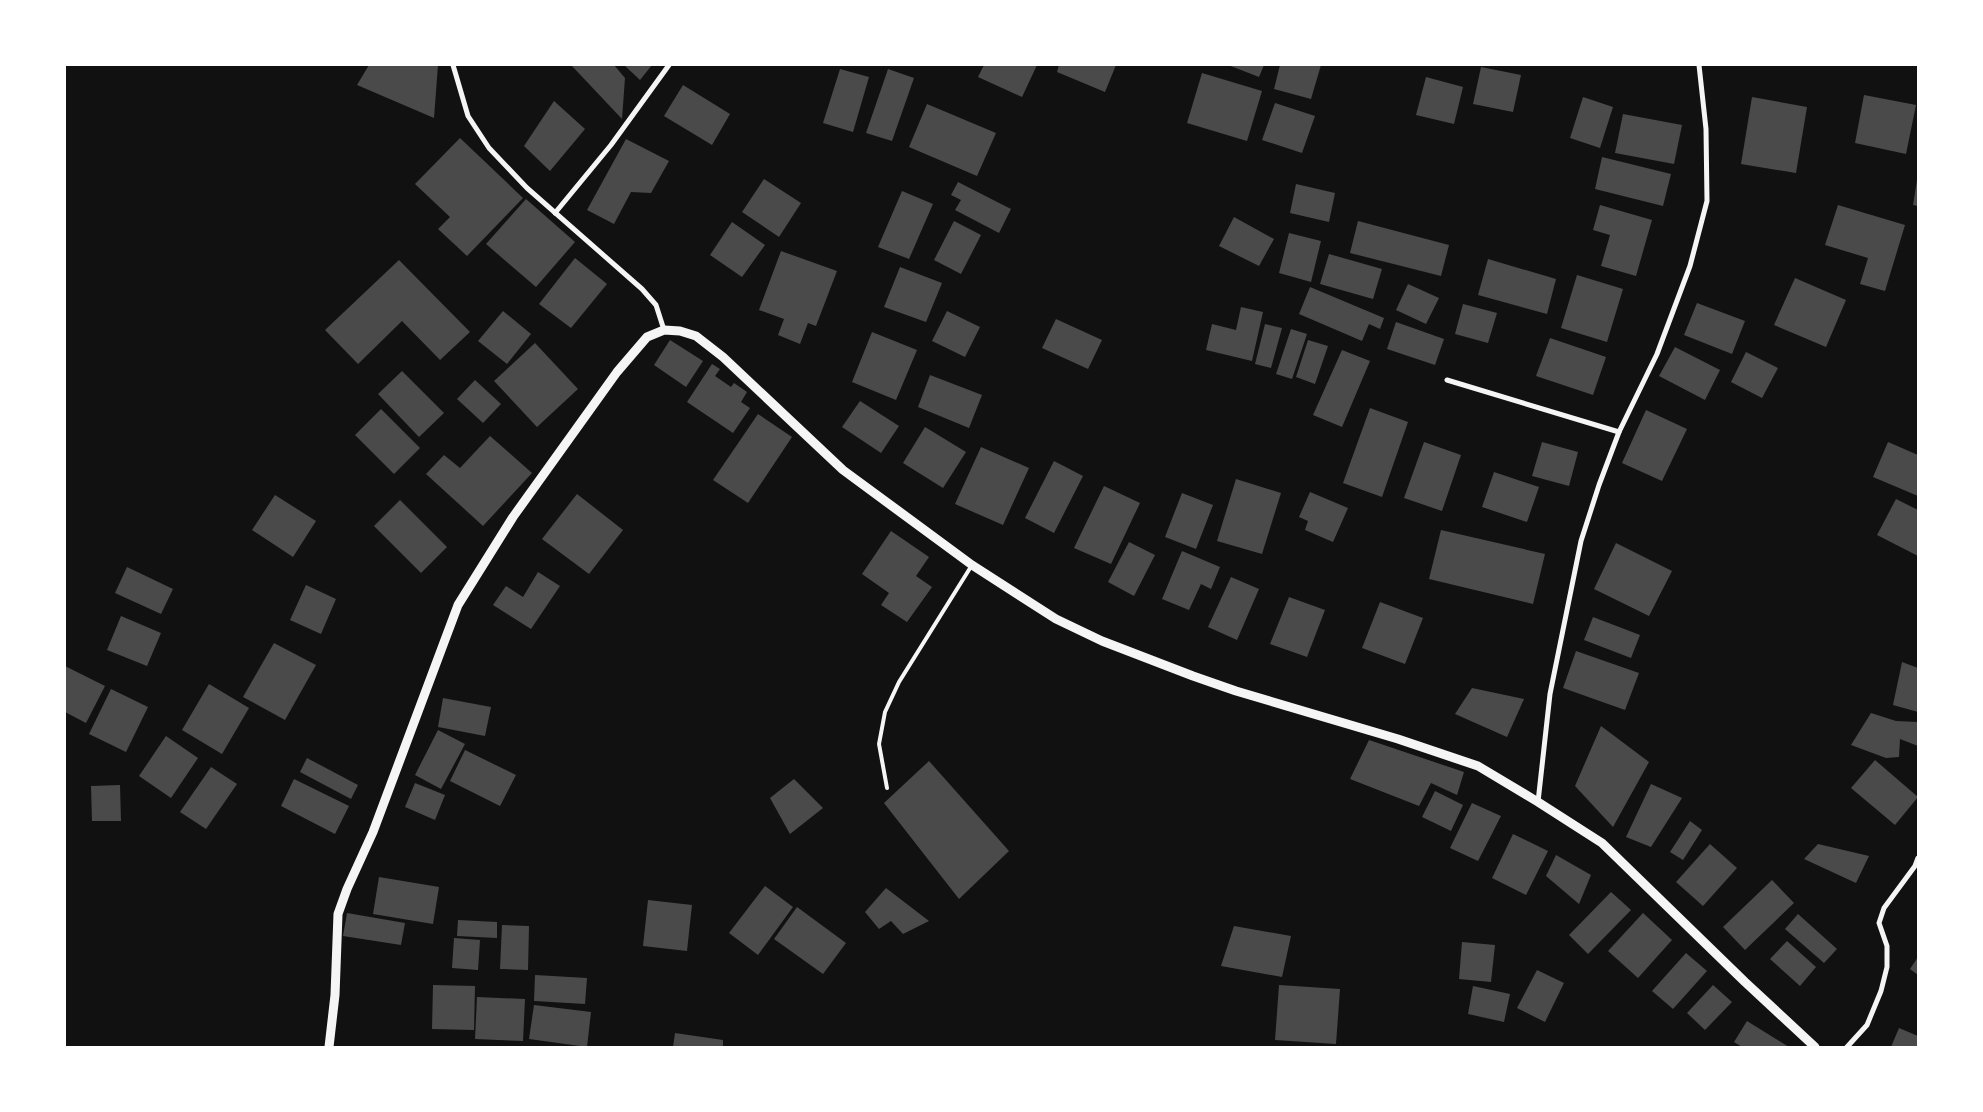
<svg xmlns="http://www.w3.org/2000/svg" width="1983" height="1112" font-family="Mulish,sans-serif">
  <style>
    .building { fill: #4a4a4a }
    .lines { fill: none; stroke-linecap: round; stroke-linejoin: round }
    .service { stroke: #f5f5f5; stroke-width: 4 }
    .minor { stroke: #f5f5f5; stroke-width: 5 }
    .tertiary { stroke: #f5f5f5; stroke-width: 9 }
  </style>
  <rect width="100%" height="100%" fill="#111"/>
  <g class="building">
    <path d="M369 65H438L434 118 357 85Z"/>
    <path d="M573 65H614L625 78 622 119 572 66Z"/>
    <path d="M624 65H652L640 80Z"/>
    <path d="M984 65H1037L1022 97 978 77Z"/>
    <path d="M1059 65H1116L1105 92 1057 72Z"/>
    <path d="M1228 65H1264L1259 77Z"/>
    <path d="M1280 65H1321L1311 99 1274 89Z"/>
    <path d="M1481 67 1521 75 1513 112 1473 104Z"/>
    <path d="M840 69 869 77 853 132 823 123Z"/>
    <path d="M888 69 914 78 892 141 866 133Z"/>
    <path d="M1202 73 1262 91 1247 141 1187 123Z"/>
    <path d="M1426 77 1463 87 1454 124 1416 115Z"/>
    <path d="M683 85 730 114 712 145 664 116Z"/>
    <path d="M1864 95 1916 105 1906 154 1855 143Z"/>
    <path d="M1583 97 1613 107 1600 148 1570 138Z"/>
    <path d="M1752 97 1807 107 1796 173 1741 164Z"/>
    <path d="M554 101 585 129 550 171 524 146Z"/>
    <path d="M1275 103 1315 116 1302 153 1262 140Z"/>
    <path d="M927 104 996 133 977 176 909 147Z"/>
    <path d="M1623 114 1682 125 1674 164 1615 153Z"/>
    <path d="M460 138 523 198 467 256 438 229 450 217 415 184Z"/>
    <path d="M626 139 669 161 651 193 631 192 614 224 587 210Z"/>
    <path d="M1602 157 1671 174 1663 206 1595 189Z"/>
    <path d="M764 179 801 203 779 237 742 212Z"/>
    <path d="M1917 180H1918V206L1913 205Z"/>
    <path d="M958 182 1011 209 999 233 955 210 961 200 951 195Z"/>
    <path d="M1296 184 1335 193 1329 222 1290 213Z"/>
    <path d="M902 191 933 204 909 259 878 247Z"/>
    <path d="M526 199 575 242 536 287 486 244Z"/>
    <path d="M1600 205 1652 220 1636 276 1601 266 1610 235 1593 230Z"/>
    <path d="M1838 205 1905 225 1885 291 1860 284 1868 258 1825 245Z"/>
    <path d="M1234 217 1274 239 1259 266 1219 246Z"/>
    <path d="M954 221 981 235 961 274 934 260Z"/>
    <path d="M1358 221 1449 245 1441 276 1350 253Z"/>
    <path d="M732 222 765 245 742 277 710 255Z"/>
    <path d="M1289 233 1321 241 1311 282 1279 273Z"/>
    <path d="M781 251 837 271 816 326 808 323 800 344 778 335 784 319 759 310Z"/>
    <path d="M1329 254 1382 269 1373 299 1320 284Z"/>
    <path d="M575 258 607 284 571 328 539 304Z"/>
    <path d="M1488 259 1556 279 1547 314 1478 295Z"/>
    <path d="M399 260 470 332 440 360 402 321 358 364 325 330Z"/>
    <path d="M900 267 942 283 926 322 884 307Z"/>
    <path d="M1577 275 1623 289 1607 342 1561 328Z"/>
    <path d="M1795 278 1846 300 1826 347 1774 325Z"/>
    <path d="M1408 284 1439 298 1426 324 1396 310Z"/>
    <path d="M1310 287 1384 318 1380 329 1369 324 1362 341 1299 314Z"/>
    <path d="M1697 303 1745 321 1732 354 1684 335Z"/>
    <path d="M1463 304 1497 313 1488 343 1455 334Z"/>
    <path d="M1241 307 1263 312 1252 361 1206 350 1212 324 1236 330Z"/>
    <path d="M503 311 531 334 507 364 478 341Z"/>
    <path d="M947 311 980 327 965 357 932 341Z"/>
    <path d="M1056 319 1102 340 1088 369 1042 348Z"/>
    <path d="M1396 322 1444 339 1435 365 1387 349Z"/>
    <path d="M1265 324 1282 328 1271 368 1255 364Z"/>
    <path d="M1291 329 1307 334 1292 379 1276 374Z"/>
    <path d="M872 332 917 350 896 400 852 382Z"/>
    <path d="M1550 338 1606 357 1593 395 1536 376Z"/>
    <path d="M670 340 703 361 686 387 654 365Z"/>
    <path d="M1308 340 1328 346 1315 384 1296 377Z"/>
    <path d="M535 343 578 389 537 427 494 381Z"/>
    <path d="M1675 347 1720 370 1705 400 1659 376Z"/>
    <path d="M1342 350 1370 361 1342 427 1313 415Z"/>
    <path d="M1746 352 1778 368 1762 398 1731 382Z"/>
    <path d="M712 364 720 369 715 376 731 387 734 383 747 392 741 402 750 408 733 433 687 402Z"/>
    <path d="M402 371 444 413 419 437 378 394Z"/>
    <path d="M930 375 982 395 969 428 918 407Z"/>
    <path d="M475 380 501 404 483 423 457 399Z"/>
    <path d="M860 401 899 426 881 453 842 427Z"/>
    <path d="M1370 408 1408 422 1382 497 1343 483Z"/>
    <path d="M381 409 420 448 394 474 355 435Z"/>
    <path d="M1646 410 1687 429 1662 481 1622 463Z"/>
    <path d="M758 414 792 437 748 503 713 480Z"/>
    <path d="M925 427 966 452 943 488 903 463Z"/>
    <path d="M490 436 532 473 483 526 426 474 444 455 460 468Z"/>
    <path d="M1424 442 1461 455 1442 511 1404 498Z"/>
    <path d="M1542 442 1578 452 1569 486 1532 476Z"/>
    <path d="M1888 442 1918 455V496L1873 477Z"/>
    <path d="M981 447 1029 468 1003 525 955 504Z"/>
    <path d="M1054 461 1083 476 1054 533 1025 518Z"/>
    <path d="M1494 472 1539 487 1527 522 1482 507Z"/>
    <path d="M1236 479 1281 493 1262 554 1217 541Z"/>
    <path d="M1104 486 1140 503 1111 564 1074 548Z"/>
    <path d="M1310 492 1348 508 1333 542 1305 530 1308 521 1299 517Z"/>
    <path d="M1182 493 1213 505 1196 549 1165 537Z"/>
    <path d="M577 494 623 530 589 574 542 539Z"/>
    <path d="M275 495 316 521 293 557 252 530Z"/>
    <path d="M1896 499 1918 510V556L1877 535Z"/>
    <path d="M400 500 447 547 421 573 374 526Z"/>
    <path d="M1441 530 1545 554 1533 604 1429 579Z"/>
    <path d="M891 531 929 557 916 576 932 587 907 622 881 605 889 593 862 574Z"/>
    <path d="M1129 542 1155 555 1134 596 1108 582Z"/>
    <path d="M1616 543 1672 571 1649 616 1594 589Z"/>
    <path d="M1182 551 1220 567 1211 589 1201 584 1189 610 1162 599Z"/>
    <path d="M127 567 173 589 161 614 115 593Z"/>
    <path d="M538 572 560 586 531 629 493 605 506 586 523 597Z"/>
    <path d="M1231 577 1259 589 1237 640 1208 627Z"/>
    <path d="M306 585 336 599 321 634 290 620Z"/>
    <path d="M1289 597 1325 610 1307 657 1270 644Z"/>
    <path d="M1380 602 1423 618 1405 664 1362 648Z"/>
    <path d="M121 616 161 633 147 666 107 650Z"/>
    <path d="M1593 617 1640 635 1631 658 1584 640Z"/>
    <path d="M274 643 316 665 285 720 243 697Z"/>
    <path d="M1576 651 1639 673 1625 710 1563 688Z"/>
    <path d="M1902 662 1918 668V712L1893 705Z"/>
    <path d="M65 666 105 686 86 723 65 712Z"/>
    <path d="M209 684 249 708 222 754 182 730Z"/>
    <path d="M1472 688 1524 699 1507 737 1455 714Z"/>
    <path d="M111 689 148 707 126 752 89 734Z"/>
    <path d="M443 698 491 707 485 736 438 727Z"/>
    <path d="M1871 713 1896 721 1918 722V746L1900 739 1899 757 1886 758 1851 745Z"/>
    <path d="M1601 726 1649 762 1613 827 1575 786Z"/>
    <path d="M438 730 465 744 441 789 415 775Z"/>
    <path d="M166 736 198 758 171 798 139 776Z"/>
    <path d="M1369 740 1464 772 1457 795 1431 783 1419 806 1350 779Z"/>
    <path d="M465 750 516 775 500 806 450 781Z"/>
    <path d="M307 758 358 785 351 799 300 772Z"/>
    <path d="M1875 760 1918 797 1895 825 1851 788Z"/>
    <path d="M929 761 1009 851 959 899 884 803Z"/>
    <path d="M211 767 237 784 206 829 180 812Z"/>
    <path d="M294 779 349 806 335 834 281 806Z"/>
    <path d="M794 779 823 808 790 834 770 798Z"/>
    <path d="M415 783 445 795 435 820 405 807Z"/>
    <path d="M1651 784 1682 798 1651 847 1626 837Z"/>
    <path d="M120 785 121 821H92L91 786Z"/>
    <path d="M1435 791 1463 805 1451 831 1422 817Z"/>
    <path d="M1472 803 1501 816 1478 861 1450 848Z"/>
    <path d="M1690 821 1702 830 1683 860 1670 852Z"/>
    <path d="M1513 834 1548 851 1526 895 1492 878Z"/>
    <path d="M1710 844 1737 868 1703 906 1676 882Z"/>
    <path d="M1818 844 1869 856 1856 883 1804 859Z"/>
    <path d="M1556 855 1591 875 1579 904 1546 876Z"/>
    <path d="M379 877 439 887 433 924 373 914Z"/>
    <path d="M1772 880 1794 903 1745 950 1723 927Z"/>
    <path d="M765 886 793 907 758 955 729 933Z"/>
    <path d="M886 888 929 921 903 934 891 921 879 929 865 912Z"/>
    <path d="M1611 892 1631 910 1588 954 1569 935Z"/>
    <path d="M648 900 692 905 687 951 643 946Z"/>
    <path d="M797 907 846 943 823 974 774 939Z"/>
    <path d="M347 913 405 923 401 945 343 936Z"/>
    <path d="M1643 913 1672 940 1638 978 1608 951Z"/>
    <path d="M1798 914 1837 949 1824 963 1785 929Z"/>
    <path d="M458 920 497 922V938L457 936Z"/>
    <path d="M502 925 529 926 528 970 500 969Z"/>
    <path d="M1234 926 1291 936 1282 977 1221 966Z"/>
    <path d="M454 938 480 940 478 970 452 968Z"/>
    <path d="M1787 941 1816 967 1800 986 1770 959Z"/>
    <path d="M1462 942 1495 945 1491 982 1459 979Z"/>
    <path d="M1686 953 1707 971 1673 1009 1652 991Z"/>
    <path d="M1918 957V975L1910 969Z"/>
    <path d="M1537 970 1564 983 1545 1022 1517 1008Z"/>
    <path d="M535 975 587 978 585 1004 534 1001Z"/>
    <path d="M433 985 475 986 474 1030 432 1029Z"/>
    <path d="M1279 985 1340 989 1336 1044 1275 1040Z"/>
    <path d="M1713 985 1732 1002 1705 1030 1687 1013Z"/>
    <path d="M1473 986 1510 994 1504 1022 1468 1014Z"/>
    <path d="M477 997 525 999 523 1041 475 1039Z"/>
    <path d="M534 1005 591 1012 587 1047 529 1039Z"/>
    <path d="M1747 1021 1789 1047H1742L1734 1042Z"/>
    <path d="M1899 1028 1918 1036V1047H1891Z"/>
    <path d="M675 1033 723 1040V1047H673Z"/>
  </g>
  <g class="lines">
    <path class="service" d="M887 788 879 744 885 712 899 682 972 565"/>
    <g class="minor">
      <path d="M453 65 468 116 489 148 527 188 642 289 656 305 664 330"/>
      <path d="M555 213 611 145 669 65"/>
      <path d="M1447 380 1619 432"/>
      <path d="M1538 802 1550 694 1581 541 1599 485 1619 432 1657 354 1690 266 1707 201 1706 129 1699 65"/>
      <path d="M1847 1047 1867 1025 1881 991 1887 967V946L1879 923 1884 908 1915 866 1918 858"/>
    </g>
    <path class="tertiary" d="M329 1047 335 995 338 914 347 889 373 832 458 605 513 517 617 372 647 337 664 330 680 331 696 336 723 357 843 470 972 565 1056 619 1102 641 1193 676 1236 691 1398 739 1478 766 1538 802 1602 843 1745 982 1815 1047"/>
  </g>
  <rect width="1983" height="1112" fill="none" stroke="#ffffff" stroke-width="132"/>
</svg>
